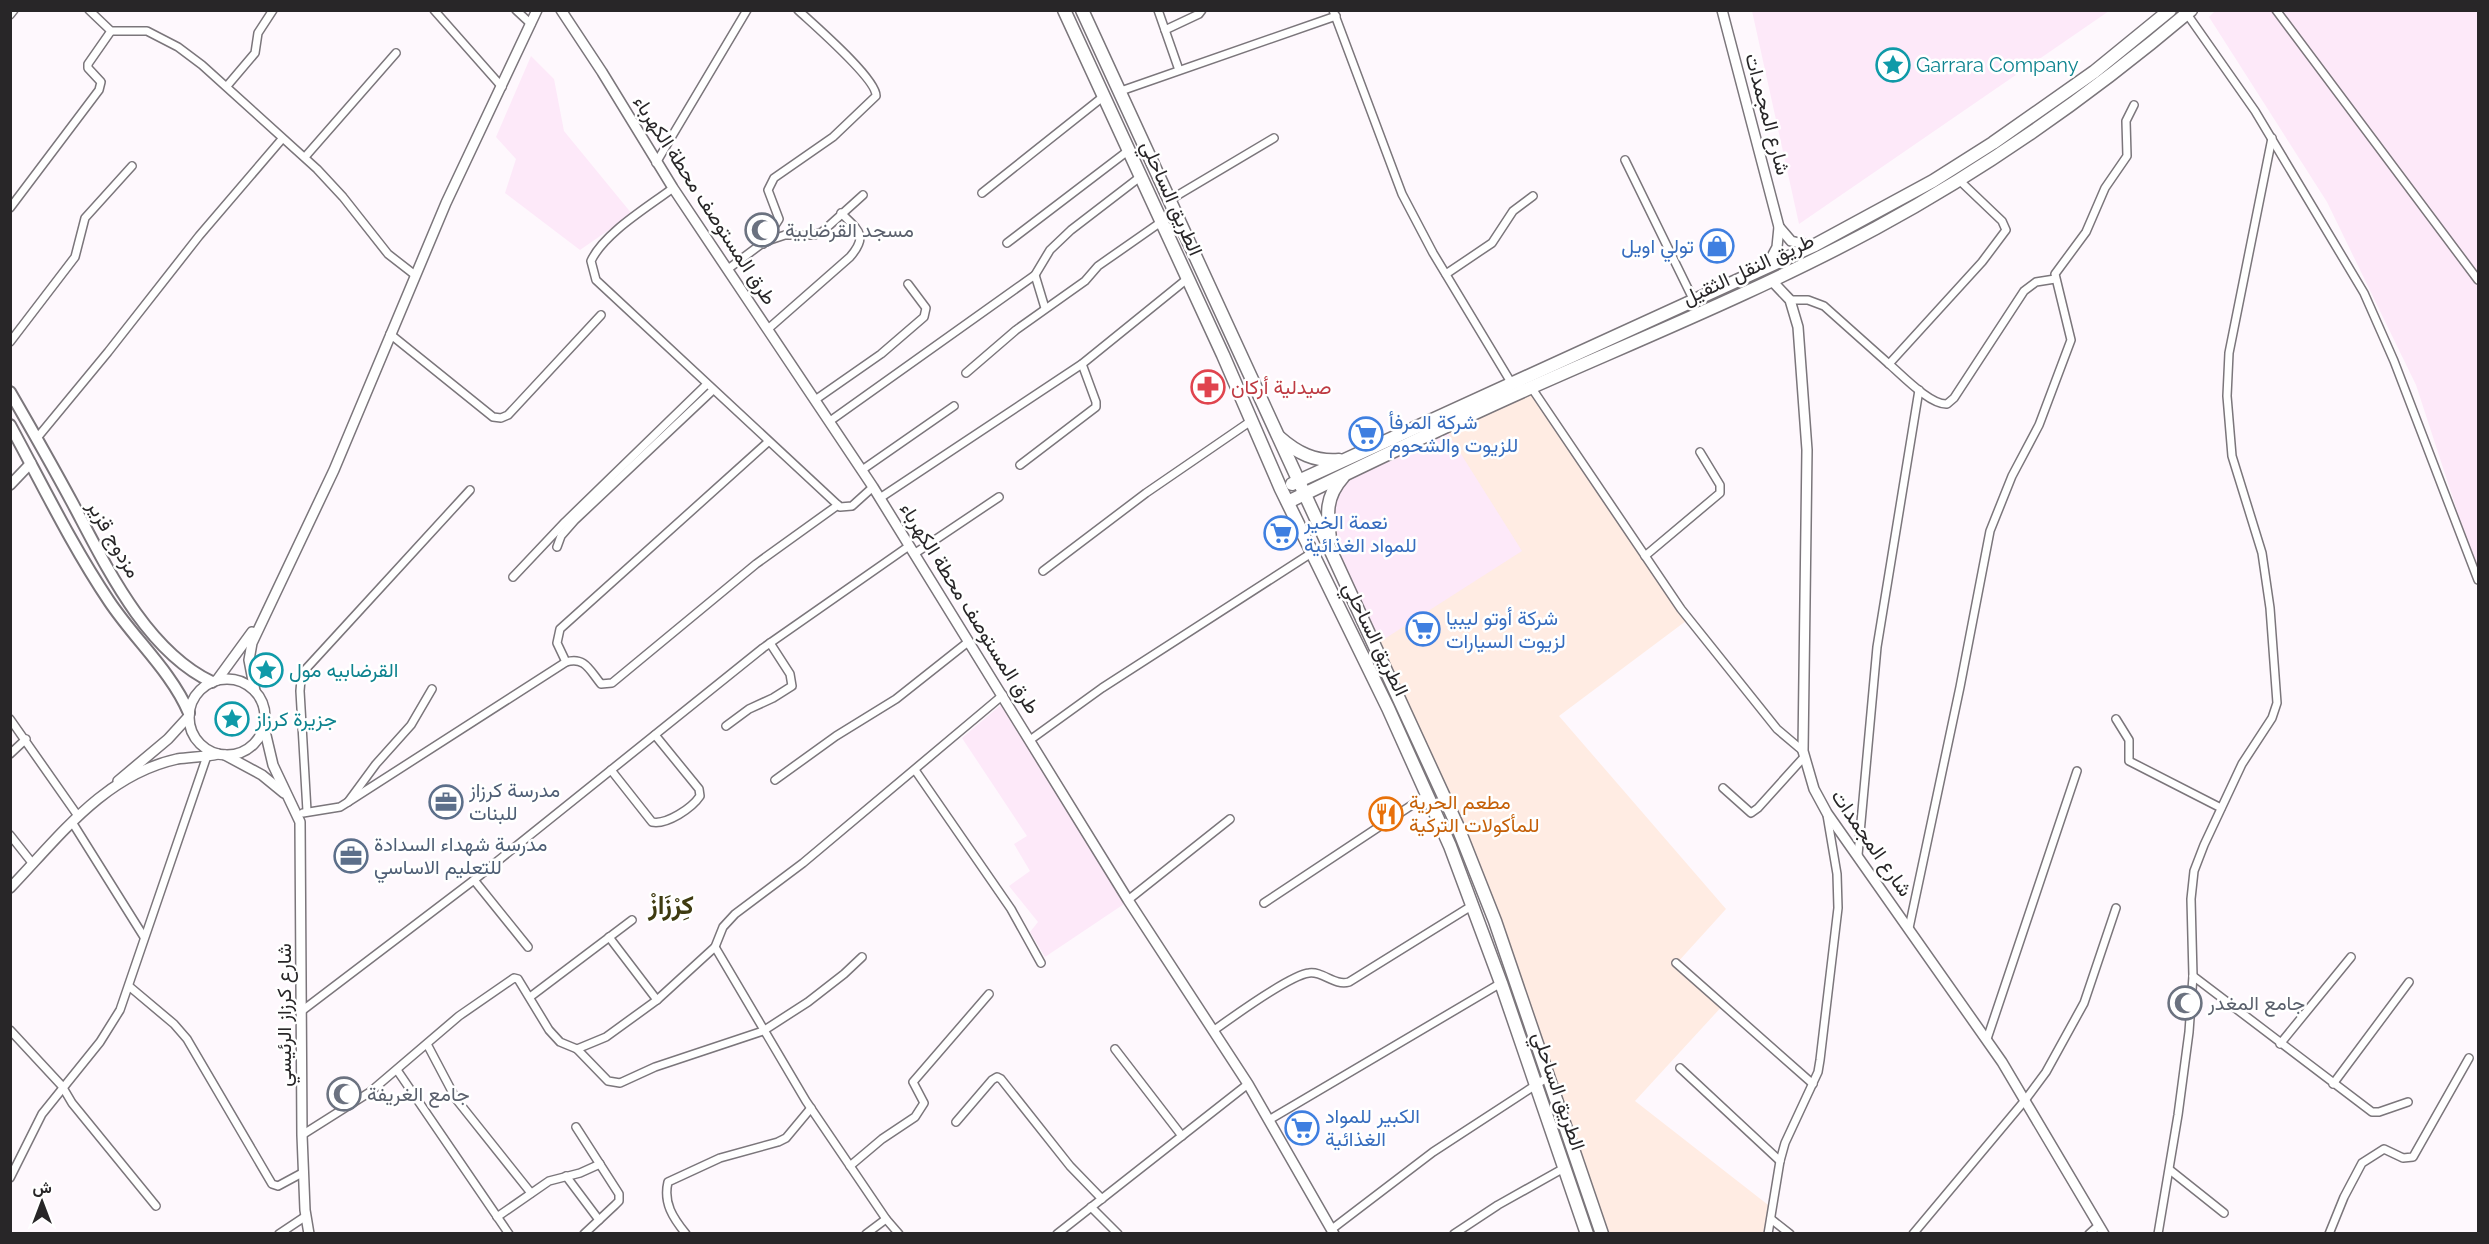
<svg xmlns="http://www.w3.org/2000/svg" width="2489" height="1244" font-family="Raleway,Vazirmatn,sans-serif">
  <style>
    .commercial { fill: #ffece3 }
    .industrial { fill: #fde9f9 }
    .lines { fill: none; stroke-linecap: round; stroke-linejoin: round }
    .street-casing { stroke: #7b767b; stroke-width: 10 }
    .secondary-casing { stroke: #7b767b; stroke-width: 12 }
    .primary-casing { stroke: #7b767b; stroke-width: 14 }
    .highway-casing { stroke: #7b767b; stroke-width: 15 }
    .street { stroke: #fff; stroke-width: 7 }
    .secondary { stroke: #fff; stroke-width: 9 }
    .primary { stroke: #fff; stroke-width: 10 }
    .highway { stroke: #fff; stroke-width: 12 }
    .labels { text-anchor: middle; stroke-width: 5; stroke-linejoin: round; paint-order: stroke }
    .culture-label { font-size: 20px; fill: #0d838f; stroke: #fff; text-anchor: start }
    .street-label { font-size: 20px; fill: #282628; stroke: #fff }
    .worship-label { font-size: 20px; fill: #5b616d; stroke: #fff; text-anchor: start }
    .shop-label { font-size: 20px; fill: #366cbe; stroke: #fff; text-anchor: start }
    .health-label { font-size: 20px; fill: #be3a42; stroke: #fff; text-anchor: start }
    .service-label { font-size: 20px; fill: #4e5e75; stroke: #fff; text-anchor: start }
    .food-label { font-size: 20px; fill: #c56008; stroke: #fff; text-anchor: start }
    .district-label { font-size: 26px; font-weight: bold; fill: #3f3b11; stroke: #fff }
  </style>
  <rect width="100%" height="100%" fill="#fef8fd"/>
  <path class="commercial" d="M1531 387 1690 618 1559 716 1726 909 1677 963 1725 1003 1635 1101 1772 1208 1768 1233H1602L1495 921 1327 517 1332 491Z"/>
  <g class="industrial">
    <path d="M2216 10 2478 11V575L2416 385 2327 202 2209 17Z"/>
    <path d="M1752 11V10L2109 11 1799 224Z"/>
    <path d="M531 56 554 79 564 131 632 214 580 250 505 193 516 159 496 137Z"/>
    <path d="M1444 427 1522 551 1375 645 1331 549 1336 485Z"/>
    <path d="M1009 698 1127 902 1045 957 1030 932 1038 922 1009 886 1030 871 1014 844 1027 836 962 738Z"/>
  </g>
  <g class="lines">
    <defs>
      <g id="street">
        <path d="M89 10 111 31H147L178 47 202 65 317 169 343 197 388 254 415 275"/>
        <path d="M434 10 502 87"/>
        <path d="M516 10 531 24"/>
        <path d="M1158 10 1179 70"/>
        <path d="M1333 10 1402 194 1433 253 1512 384"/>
        <path d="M2276 10 2478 280"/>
        <path d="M2187 14 2255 111 2364 293 2394 361 2478 580"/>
        <path d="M10 15 14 10"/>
        <path d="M1165 30 1199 14 1202 10"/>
        <path d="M227 86 255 53 258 33 273 10"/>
        <path d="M1118 92 1336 16"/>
        <path d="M305 157 396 53"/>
        <path d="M1625 160 1694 301"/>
        <path d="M656 163 747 10"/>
        <path d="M673 188C648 207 604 233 591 261L596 280 840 507 852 506 873 487"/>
        <path d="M982 193 1104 96"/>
        <path d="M1168 201 1274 138"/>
        <path d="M10 208 99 90 101 82 88 68V64L111 31"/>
        <path d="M1007 243 1129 150"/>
        <path d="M763 244 779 219 768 190 774 178 833 137 876 96C877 79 813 24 798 10"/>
        <path d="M728 269 760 245 770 240 785 235H814L822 232 863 195"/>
        <path d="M1446 274 1492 243 1513 211 1533 196"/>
        <path d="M1035 275 1045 308"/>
        <path d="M1790 300H1808L1824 306 1889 364 1982 262 2006 230 2002 221 1959 180"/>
        <path d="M768 329 850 257C869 235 858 230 841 213"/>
        <path d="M390 334 493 417 501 418 508 415 601 315"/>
        <path d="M10 342 75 257 85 218 132 166"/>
        <path d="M1889 364C1902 375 1930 405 1947 404L1954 398 2024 291 2036 282 2055 279"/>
        <path d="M966 373 1016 330 1085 281 1098 266 1161 222"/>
        <path d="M1531 387 1681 609 1777 729 1803 751"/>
        <path d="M815 400 881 354 924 317 926 308 908 284"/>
        <path d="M830 421 1035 275 1050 250 1071 230 1140 177"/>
        <path d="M37 438 108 352 199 236 282 139"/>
        <path d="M1020 465 1096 407V402L1082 364"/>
        <path d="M862 470 954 406"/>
        <path d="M880 498 1082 364 1187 279"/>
        <path d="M557 547 561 536 575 520 713 390"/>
        <path d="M914 554 999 497"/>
        <path d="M1645 556 1720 493V485L1700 452"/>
        <path d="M1043 571 1146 493 1251 421"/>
        <path d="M513 577 565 522 707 384"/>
        <path d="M566 662 557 643 560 629 768 442"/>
        <path d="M10 719 78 816"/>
        <path d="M2116 719 2129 740V761L2221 808"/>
        <path d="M726 726 749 709 773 698 792 686 790 674 770 643"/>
        <path d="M1030 740 1102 688 1313 552"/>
        <path d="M10 754 26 739"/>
        <path d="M611 770 652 822C667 825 692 808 700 796L699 789 655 735"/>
        <path d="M915 770 1011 909 1041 963"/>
        <path d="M775 780 836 736 896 699 968 642"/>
        <path d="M1723 788 1751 813 1758 808 1804 757"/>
        <path d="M348 802 566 662C585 656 590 671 601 684L612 683 756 564 838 505"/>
        <path d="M307 811 300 691 301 679 304 671 470 490"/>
        <path d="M303 813 340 807 348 802 376 764 411 725 432 689"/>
        <path d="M72 822 144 937"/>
        <path d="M10 835 33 864"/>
        <path d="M1858 855 1877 647 1919 390"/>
        <path d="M474 880 528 947"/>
        <path d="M1128 900 1230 819"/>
        <path d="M1264 903 1427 795"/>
        <path d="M1909 928 1960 687 1990 531 2012 476 2039 425 2071 340 2055 274 2086 232 2105 188 2127 156 2126 121 2134 105"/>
        <path d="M609 937 657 1000"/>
        <path d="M715 947 806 1101 886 1219 899 1234"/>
        <path d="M1676 963 1813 1084"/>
        <path d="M2193 976 2372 1112H2379L2408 1102"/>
        <path d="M130 987 174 1024 187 1039 272 1184 278 1186 304 1172"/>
        <path d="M530 997 632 920"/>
        <path d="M303 1010 474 880 763 648 909 546"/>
        <path d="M10 1030 62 1086 72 1103 156 1206"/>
        <path d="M1213 1031C1231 1018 1290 975 1309 973 1323 971 1334 986 1349 982L1473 905"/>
        <path d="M1987 1039 2077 771"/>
        <path d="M427 1044 456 1099 531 1193"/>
        <path d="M2280 1044 2351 957"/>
        <path d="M577 1049 606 1037 657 1000 715 947 723 927 735 914 803 863 1003 695"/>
        <path d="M1115 1049 1182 1136"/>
        <path d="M1680 1068 1780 1161"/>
        <path d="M397 1070 509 1234"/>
        <path d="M2333 1084 2409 982"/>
        <path d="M1269 1120 1501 983"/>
        <path d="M956 1122 992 1080 997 1077 1001 1079 1070 1166 1102 1199"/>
        <path d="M576 1127 619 1194V1201L615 1205 584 1234"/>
        <path d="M302 1135 370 1092 459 1016 514 978 518 979 549 1030 560 1042 577 1049 608 1081 620 1083 655 1067 763 1031 808 1002 844 974 862 957"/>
        <path d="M850 1166 882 1139 915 1117 924 1103 913 1082 989 994"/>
        <path d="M2170 1170 2224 1213"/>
        <path d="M566 1176 599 1220"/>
        <path d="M10 1178 42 1114 100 1042 120 1010 207 756"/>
        <path d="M1091 1207 1118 1234"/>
        <path d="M497 1217 549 1181 580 1173 600 1164"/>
        <path d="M1771 1219 1790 1234"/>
        <path d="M1332 1229 1433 1152 1548 1077"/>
        <path d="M279 1234 306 1216"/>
        <path d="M686 1234C673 1218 663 1203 668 1182L720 1158 778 1142 786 1138 811 1108"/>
        <path d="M866 1234 886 1219"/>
        <path d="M1057 1234 1248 1084"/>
        <path d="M1454 1234 1498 1205 1564 1168"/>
        <path d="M1768 1234 1780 1161 1785 1143 1818 1072 1820 1060 1838 908 1837 874 1827 815"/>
        <path d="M1913 1234 2026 1099 2046 1072 2084 1003 2116 908"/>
        <path d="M2089 1234 2099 1225"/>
        <path d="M2158 1234 2178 1115 2189 1032 2193 976 2191 899 2194 871 2204 845 2242 764 2272 718 2277 703 2270 608 2262 553 2232 456 2227 396 2229 353 2272 138"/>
        <path d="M2329 1234 2344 1197 2362 1163 2384 1149 2403 1158 2413 1157 2469 1058"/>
      </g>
      <g id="secondary">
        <path d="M561 10 602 72 673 188 873 487 1128 900 1248 1084 1334 1234"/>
        <path d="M1722 10 1779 227 1777 247 1767 266"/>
        <path d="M1779 227 1791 241 1811 246"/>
        <path d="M1771 280 1790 300 1798 327 1807 450 1803 751 1814 789 1827 813 2002 1062 2104 1234"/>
        <path d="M10 485 31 463"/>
        <circle cx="227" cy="717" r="38"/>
        <path d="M217 680 252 632"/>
        <path d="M255 691 249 660 252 643 334 470 446 203 537 10"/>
        <path d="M264 727 273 765 300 822 302 1135 305 1210 309 1234"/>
        <path d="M225 755 262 775 284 793"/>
        <path d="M118 781 168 739 189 716"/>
        <path d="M10 888C59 837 104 775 177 759 191 757 205 757 218 754"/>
      </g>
      <g id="primary">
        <path d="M10 392C32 430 53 467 73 504 106 566 146 651 212 682"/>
        <path d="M10 425C42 484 72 546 109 601 135 640 171 671 189 713"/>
      </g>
      <g id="highway">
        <path d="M1064 10 1223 355 1281 489 1388 708 1450 846 1501 983 1587 1234"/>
        <path d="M1082 10 1457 825 1495 921 1602 1234"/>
        <path d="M1279 437C1297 453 1315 462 1339 460"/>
        <path d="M1292 484 1815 245 1933 181 1993 143 2094 72 2170 10"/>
        <path d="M1288 502C1368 463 1449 424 1532 387 1647 336 1765 288 1876 228 1989 167 2093 93 2191 10"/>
        <path d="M1330 539C1327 514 1325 497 1343 477"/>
      </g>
    </defs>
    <use href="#street" class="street-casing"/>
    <use href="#secondary" class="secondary-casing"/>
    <use href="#primary" class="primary-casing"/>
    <use href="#highway" class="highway-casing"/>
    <use href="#street" class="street"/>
    <use href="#secondary" class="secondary"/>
    <use href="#primary" class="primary"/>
    <use href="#highway" class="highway"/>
  </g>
  <defs>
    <symbol id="sight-ring" viewBox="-11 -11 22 22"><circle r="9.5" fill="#fff" stroke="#0f9aa8" stroke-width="1.5"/><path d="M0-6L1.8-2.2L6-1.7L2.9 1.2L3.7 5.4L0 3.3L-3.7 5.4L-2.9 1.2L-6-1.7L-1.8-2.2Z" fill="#0f9aa8"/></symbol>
    <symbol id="mosque-ring" viewBox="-11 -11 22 22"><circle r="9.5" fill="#fff" stroke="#6b7280" stroke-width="1.5"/><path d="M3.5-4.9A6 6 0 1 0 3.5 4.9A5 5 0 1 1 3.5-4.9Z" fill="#6b7280"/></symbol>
    <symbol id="shop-ring" viewBox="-11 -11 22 22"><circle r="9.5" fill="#fff" stroke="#3f7fe0" stroke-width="1.5"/><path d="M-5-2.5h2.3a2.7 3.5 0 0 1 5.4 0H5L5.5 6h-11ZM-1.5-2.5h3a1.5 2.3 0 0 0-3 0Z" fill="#3f7fe0"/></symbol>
    <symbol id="pharmacy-ring" viewBox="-11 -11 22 22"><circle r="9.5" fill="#fff" stroke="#e0444e" stroke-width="1.5"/><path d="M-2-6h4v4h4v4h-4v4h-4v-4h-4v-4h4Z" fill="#e0444e"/></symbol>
    <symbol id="supermarket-ring" viewBox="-11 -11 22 22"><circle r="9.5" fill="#fff" stroke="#3f7fe0" stroke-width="1.5"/><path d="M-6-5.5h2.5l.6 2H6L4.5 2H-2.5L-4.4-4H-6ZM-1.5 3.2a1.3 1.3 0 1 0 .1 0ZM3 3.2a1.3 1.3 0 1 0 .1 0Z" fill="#3f7fe0"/></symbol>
    <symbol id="office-ring" viewBox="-11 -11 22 22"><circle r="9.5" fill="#fff" stroke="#5c6f8a" stroke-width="1.5"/><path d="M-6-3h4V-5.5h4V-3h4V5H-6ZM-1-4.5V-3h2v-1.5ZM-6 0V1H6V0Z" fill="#5c6f8a"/></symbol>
    <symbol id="restaurant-ring" viewBox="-11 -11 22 22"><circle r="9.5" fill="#fff" stroke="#e8710a" stroke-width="1.5"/><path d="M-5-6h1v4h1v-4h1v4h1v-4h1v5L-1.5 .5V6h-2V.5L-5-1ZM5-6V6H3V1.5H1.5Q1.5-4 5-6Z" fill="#e8710a"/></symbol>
  </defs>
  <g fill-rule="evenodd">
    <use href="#sight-ring" x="1874" y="46" width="38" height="38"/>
    <use href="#mosque-ring" x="743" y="211" width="38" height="38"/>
    <use href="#shop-ring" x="1698" y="227" width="38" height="38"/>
    <use href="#pharmacy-ring" x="1189" y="368" width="38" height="38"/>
    <use href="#supermarket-ring" x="1347" y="415" width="38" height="38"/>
    <use href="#supermarket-ring" x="1262" y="514" width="38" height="38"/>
    <use href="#supermarket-ring" x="1404" y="610" width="38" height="38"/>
    <use href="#sight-ring" x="247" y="651" width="38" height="38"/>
    <use href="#sight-ring" x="213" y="700" width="38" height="38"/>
    <use href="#office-ring" x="427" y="783" width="38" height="38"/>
    <use href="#restaurant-ring" x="1367" y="795" width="38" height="38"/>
    <use href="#office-ring" x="332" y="837" width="38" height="38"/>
    <use href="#mosque-ring" x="2166" y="984" width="38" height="38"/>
    <use href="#mosque-ring" x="325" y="1075" width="38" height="38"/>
    <use href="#supermarket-ring" x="1283" y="1109" width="38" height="38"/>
  </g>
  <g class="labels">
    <g class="culture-label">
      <text x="1916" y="72">Garrara Company</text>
      <text x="289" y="677">القرضابيه مول</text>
      <text x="255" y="726">جزيرة كرزاز</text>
    </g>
    <g class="street-label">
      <text transform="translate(1768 114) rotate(75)" y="7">شارع المجمدات</text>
      <text transform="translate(1172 198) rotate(66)" y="7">الطريق الساحلي</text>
      <text transform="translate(705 200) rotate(57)" y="7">طرق المستوصف محطة الكهرباء</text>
      <text transform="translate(1748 269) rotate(-25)" y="7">طريق النقل الثقيل</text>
      <text transform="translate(114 539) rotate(60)" y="7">مزدوج قزير</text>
      <text transform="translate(970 608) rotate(58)" y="7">طرق المستوصف محطة الكهرباء</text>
      <text transform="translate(1376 639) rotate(64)" y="7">الطريق الساحلي</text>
      <text transform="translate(1872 843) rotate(55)" y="7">شارع المجمدات</text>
      <text transform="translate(284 1015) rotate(-90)" y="7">شارع كرزاز الرئيسي</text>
      <text transform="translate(1559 1091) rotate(71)" y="7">الطريق الساحلي</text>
    </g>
    <g class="worship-label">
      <text x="785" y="237">مسجد القرضابية</text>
      <text x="2208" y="1010">جامع المغدر</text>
      <text x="367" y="1101">جامع الغريفة</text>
    </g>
    <g class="shop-label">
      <text x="1694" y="253" text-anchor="end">تولي اويل</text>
      <text x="1389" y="429">شركة المرفأ<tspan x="1389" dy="23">للزيوت والشحوم</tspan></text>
      <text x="1304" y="529">نعمة الخير<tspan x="1304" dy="23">للمواد الغذائية</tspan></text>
      <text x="1446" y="625">شركة أوتو ليبيا<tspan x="1446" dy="23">لزيوت السيارات</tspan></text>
      <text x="1325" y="1123">الكبير للمواد<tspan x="1325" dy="23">الغذائية</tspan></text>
    </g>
    <g class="health-label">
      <text x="1231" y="394">صيدلية أركان</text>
    </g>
    <g class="service-label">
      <text x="469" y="797">مدرسة كرزاز<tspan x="469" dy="23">للبنات</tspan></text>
      <text x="374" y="851">مدرسة شهداء السدادة<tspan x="374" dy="23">للتعليم الاساسي</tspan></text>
    </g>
    <g class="food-label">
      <text x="1409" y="809">مطعم الحرية<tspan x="1409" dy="23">للمأكولات التركية</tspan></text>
    </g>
    <g class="district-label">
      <text x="671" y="914">كِرْزَازْ</text>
    </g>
  </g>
  <rect width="2489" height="1244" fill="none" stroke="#282628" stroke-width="24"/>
  <g transform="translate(42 1202)" stroke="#ffffff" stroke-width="4.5" paint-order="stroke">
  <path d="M0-4.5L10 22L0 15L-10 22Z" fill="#282628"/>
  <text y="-9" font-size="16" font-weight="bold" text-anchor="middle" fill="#282628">ش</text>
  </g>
</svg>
